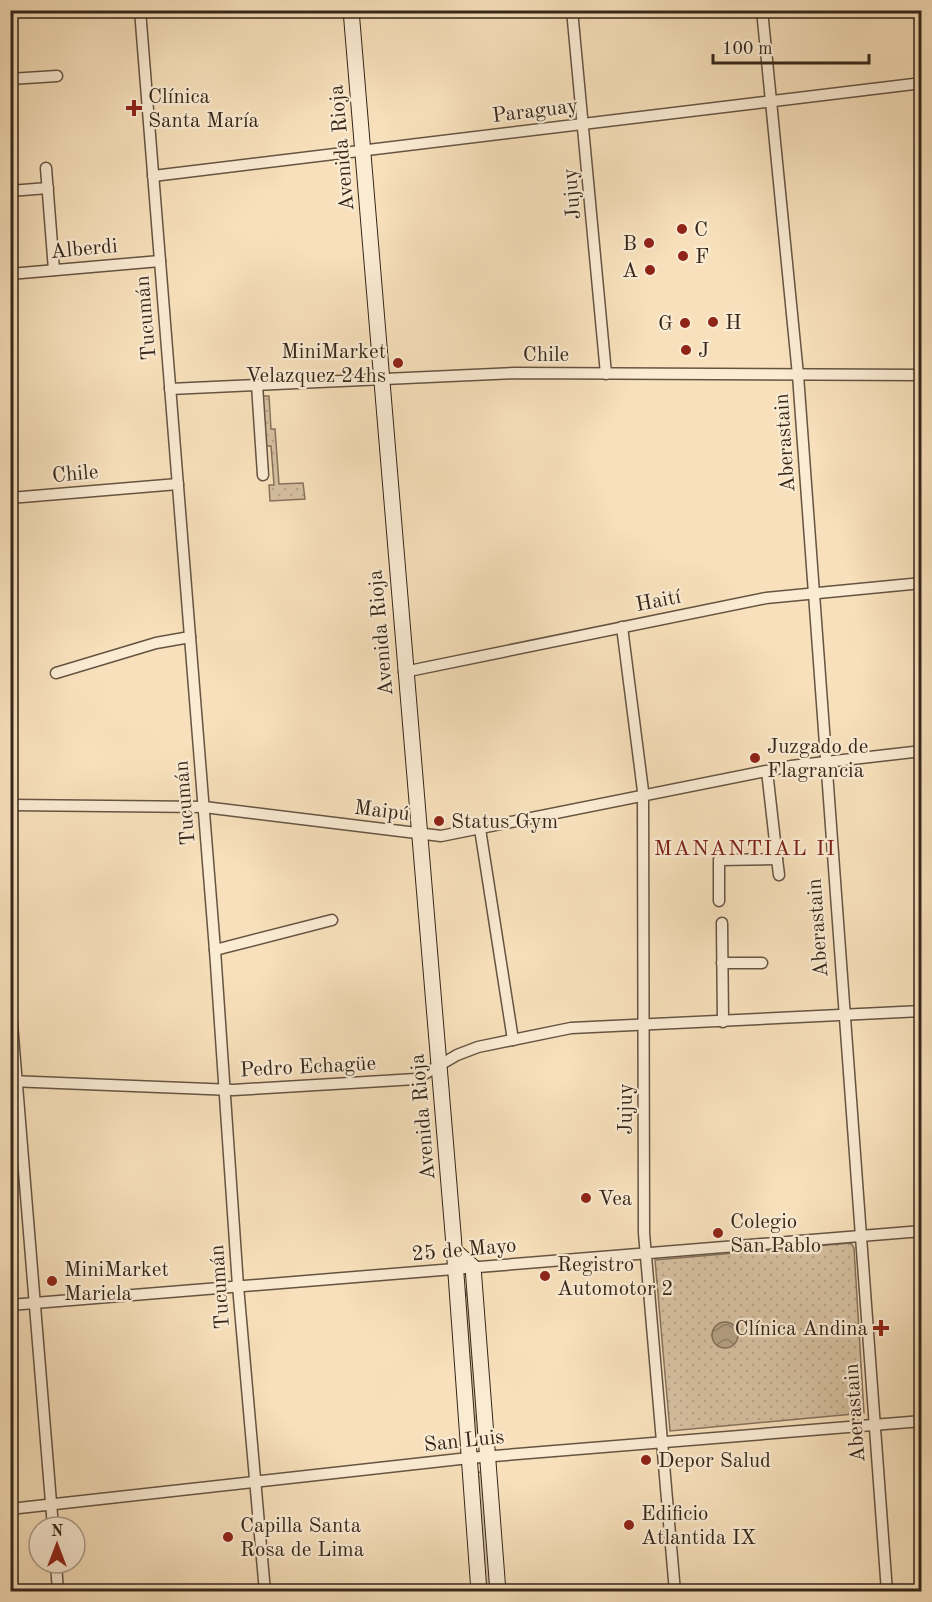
<svg xmlns="http://www.w3.org/2000/svg" width="932" height="1602" font-family="'Old Standard TT',serif">
  <style>
    .grass { fill: url(#grass-tufts); stroke: #86735d; stroke-width: 1.5 }
    .park { fill: url(#park-dots); stroke: #86735d; stroke-width: 1.5 }
    .water { fill: url(#water-waves); stroke: #82705a; stroke-width: 1.5 }
    .lines { fill: none; stroke-linecap: round; stroke-linejoin: round }
    .street-casing { stroke: #665442; stroke-width: 13 }
    .secondary-casing { stroke: #36261a; stroke-width: 17 }
    .street { stroke: #faebd3; stroke-width: 10 }
    .secondary { stroke: #faebd3; stroke-width: 15 }
    .poi-dot { fill: #8f2418; stroke: #faebd3; stroke-width: 2 }
    .labels { text-anchor: middle; stroke-width: 4.5; stroke-linejoin: round; paint-order: stroke }
    .poi-label { font-size: 21px; fill: #36261a; stroke: #faebd3; text-anchor: start }
    .street-label { font-size: 21px; fill: #36261a; stroke: #faebd3 }
    .neighbourhood-label { font-size: 22px; letter-spacing: 1.5px; fill: #7a1f14; stroke: #faebd3 }
  </style>
  <defs>
    <pattern id="grass-tufts" width="24" height="20" patternUnits="userSpaceOnUse" patternTransform="scale(1.5)"><rect width="24" height="20" fill="#d6c0a0"/><path d="M3 7l-1-3M5 7V3M7 7l1-3M15 17l-1-3M17 17v-4M19 17l1-3" fill="none" stroke="#b8a589"/></pattern>
    <pattern id="park-dots" width="8" height="8" patternUnits="userSpaceOnUse" patternTransform="scale(1.5)"><rect width="8" height="8" fill="#d6c0a0"/><path d="M2 2h.1M6 6h.1" fill="none" stroke="#b8a589" stroke-width="1.8" stroke-linecap="round"/></pattern>
    <pattern id="water-waves" width="16" height="10" patternUnits="userSpaceOnUse" patternTransform="scale(1.5)"><rect width="16" height="10" fill="#b5a184"/><path d="M0 5q4-4 8 0t8 0" fill="none" stroke="#94836b"/></pattern>
  </defs>
  <rect width="100%" height="100%" fill="#f7e0bb"/>
  <filter id="stains"><feTurbulence type="fractalNoise" baseFrequency=".00333" numOctaves="4"/><feColorMatrix values="0 0 0 0 .2 0 0 0 0 .09 0 0 0 0 .02 0 0 0 .5 -.17"/></filter>
  <radialGradient id="worn" r=".72"><stop offset=".6" stop-color="#630" stop-opacity="0"/><stop offset="1" stop-color="#630" stop-opacity=".3"/></radialGradient>
  <g class="grass">
    <path d="M463 1284 470 1305 480 1443 475 1444Z"/>
    <path d="M479 1472 482 1473 493 1591H485L477 1473Z"/>
  </g>
  <g class="park">
    <path d="M262 396H269L271 429H275L279 484 303 483 305 499 270 501 269 485H274L271 446H266Z"/>
    <path d="M851 1243 854 1248 864 1413 670 1431 655 1260Z"/>
  </g>
  <circle class="water" cx="725" cy="1335" r="13"/>
  <g class="lines">
    <defs>
      <g id="street">
        <path d="M140 10 215 950 238 1286 265 1592"/>
        <path d="M572 10 606 374"/>
        <path d="M762 10 798 375 887 1592"/>
        <path d="M919 10 922 31"/>
        <path d="M10 79 57 76"/>
        <path d="M46 168 54 270"/>
        <path d="M153 176 922 83"/>
        <path d="M10 191 48 188"/>
        <path d="M10 274 160 261"/>
        <path d="M257 385 263 475"/>
        <path d="M170 389 515 373 922 375"/>
        <path d="M10 498 178 484"/>
        <path d="M622 627 643 791 644 1233 675 1592"/>
        <path d="M404 672 766 598 922 583"/>
        <path d="M56 673 156 643 190 637"/>
        <path d="M10 805 204 807 441 836 791 766 922 751"/>
        <path d="M480 829 513 1040"/>
        <path d="M777 859 779 875"/>
        <path d="M719 901V860L777 859 767 771"/>
        <path d="M722 923 723 1022"/>
        <path d="M215 950 332 920"/>
        <path d="M722 963H762"/>
        <path d="M10 999 53 1527"/>
        <path d="M10 1081 233 1090 416 1079 457 1055 478 1047 571 1028 922 1011"/>
        <path d="M10 1305 922 1231"/>
        <path d="M10 1509 469 1458 922 1421"/>
        <path d="M56 1563 58 1592"/>
      </g>
      <g id="secondary">
        <path d="M351 10 453 1233 479 1592"/>
        <path d="M455 1251 473 1267 498 1592"/>
      </g>
    </defs>
    <use href="#street" class="street-casing"/>
    <use href="#secondary" class="secondary-casing"/>
    <use href="#street" class="street"/>
    <use href="#secondary" class="secondary"/>
  </g>
  <g class="poi-dot">
    <path d="M131 99h6v6h6v6h-6v6h-6v-6h-6v-6h6z"/>
    <circle cx="682" cy="229" r="6"/>
    <circle cx="649" cy="243" r="6"/>
    <circle cx="683" cy="256" r="6"/>
    <circle cx="650" cy="270" r="6"/>
    <circle cx="713" cy="322" r="6"/>
    <circle cx="685" cy="323" r="6"/>
    <circle cx="686" cy="350" r="6"/>
    <circle cx="398" cy="363" r="6"/>
    <circle cx="755" cy="758" r="6"/>
    <circle cx="439" cy="821" r="6"/>
    <circle cx="586" cy="1198" r="6"/>
    <circle cx="718" cy="1233" r="6"/>
    <circle cx="545" cy="1276" r="6"/>
    <circle cx="52" cy="1281" r="6"/>
    <path d="M878 1319h6v6h6v6h-6v6h-6v-6h-6v-6h6z"/>
    <circle cx="646" cy="1460" r="6"/>
    <circle cx="629" cy="1525" r="6"/>
    <circle cx="228" cy="1537" r="6"/>
  </g>
  <g class="labels">
    <g class="poi-label">
      <text x="148" y="103">Clínica<tspan x="148" dy="24">Santa María</tspan></text>
      <text x="694" y="236">C</text>
      <text x="637" y="250" text-anchor="end">B</text>
      <text x="695" y="263">F</text>
      <text x="638" y="277" text-anchor="end">A</text>
      <text x="725" y="329">H</text>
      <text x="673" y="330" text-anchor="end">G</text>
      <text x="698" y="357">J</text>
      <text x="386" y="358" text-anchor="end">MiniMarket<tspan x="386" dy="24">Velazquez 24hs</tspan></text>
      <text x="767" y="753">Juzgado de<tspan x="767" dy="24">Flagrancia</tspan></text>
      <text x="451" y="828">Status Gym</text>
      <text x="598" y="1205">Vea</text>
      <text x="730" y="1228">Colegio<tspan x="730" dy="24">San Pablo</tspan></text>
      <text x="557" y="1271">Registro<tspan x="557" dy="24">Automotor 2</tspan></text>
      <text x="64" y="1276">MiniMarket<tspan x="64" dy="24">Mariela</tspan></text>
      <text x="868" y="1335" text-anchor="end">Clínica Andina</text>
      <text x="658" y="1467">Depor Salud</text>
      <text x="641" y="1520">Edificio<tspan x="641" dy="24">Atlantida IX</tspan></text>
      <text x="240" y="1532">Capilla Santa<tspan x="240" dy="24">Rosa de Lima</tspan></text>
    </g>
    <g class="street-label">
      <text transform="translate(535 110) rotate(-7)" y="7">Paraguay</text>
      <text transform="translate(341 148) rotate(-95)" y="7">Avenida Rioja</text>
      <text transform="translate(571 194) rotate(-95)" y="7">Jujuy</text>
      <text transform="translate(84 248) rotate(-5)" y="7">Alberdi</text>
      <text transform="translate(145 318) rotate(-95)" y="7">Tucumán</text>
      <text x="546" y="361">Chile</text>
      <text transform="translate(784 443) rotate(-94)" y="7">Aberastain</text>
      <text transform="translate(75 473) rotate(-5)" y="7">Chile</text>
      <text transform="translate(658 600) rotate(-11)" y="7">Haití</text>
      <text transform="translate(380 633) rotate(-95)" y="7">Avenida Rioja</text>
      <text transform="translate(184 803) rotate(-95)" y="7">Tucumán</text>
      <text transform="translate(382 810) rotate(7)" y="7">Maipú</text>
      <text transform="translate(817 928) rotate(-94)" y="7">Aberastain</text>
      <text transform="translate(308 1066) rotate(-3)" y="7">Pedro Echagüe</text>
      <text transform="translate(625 1109) rotate(-90)" y="7">Jujuy</text>
      <text transform="translate(422 1117) rotate(-95)" y="7">Avenida Rioja</text>
      <text transform="translate(464 1249) rotate(-5)" y="7">25 de Mayo</text>
      <text transform="translate(219 1287) rotate(-94)" y="7">Tucumán</text>
      <text transform="translate(854 1413) rotate(-94)" y="7">Aberastain</text>
      <text transform="translate(464 1440) rotate(-6)" y="7">San Luis</text>
    </g>
    <g class="neighbourhood-label">
      <text x="745" y="855">MANANTIAL II</text>
    </g>
  </g>
  <rect width="932" height="1602" fill="none" stroke="#f7e0bb" stroke-width="36"/>
  <rect x="12" y="12" width="908" height="1578" fill="none" stroke="#36261a" stroke-width="3"/>
  <rect x="18" y="18" width="896" height="1566" fill="none" stroke="#36261a" stroke-width="1.5"/>
  <g transform="translate(57 1545)"><circle r="28" fill="#faebd3" stroke="#ac9c89" stroke-width="1.5"/>
  <path d="M0-4.5L10 22L0 15L-10 22Z" fill="#8f2418"/>
  <text y="-9" font-size="16" font-weight="bold" text-anchor="middle" fill="#36261a">N</text>
  </g>
  <path d="M713 54v9h156v-9" fill="none" stroke="#36261a" stroke-width="3"/>
  <text x="722" y="54" font-size="18" fill="#36261a" stroke="#faebd3" stroke-width="4.5" paint-order="stroke">100 m</text>
  <rect width="100%" height="100%" filter="url(#stains)"/>
  <rect width="100%" height="100%" fill="url(#worn)"/>
</svg>
